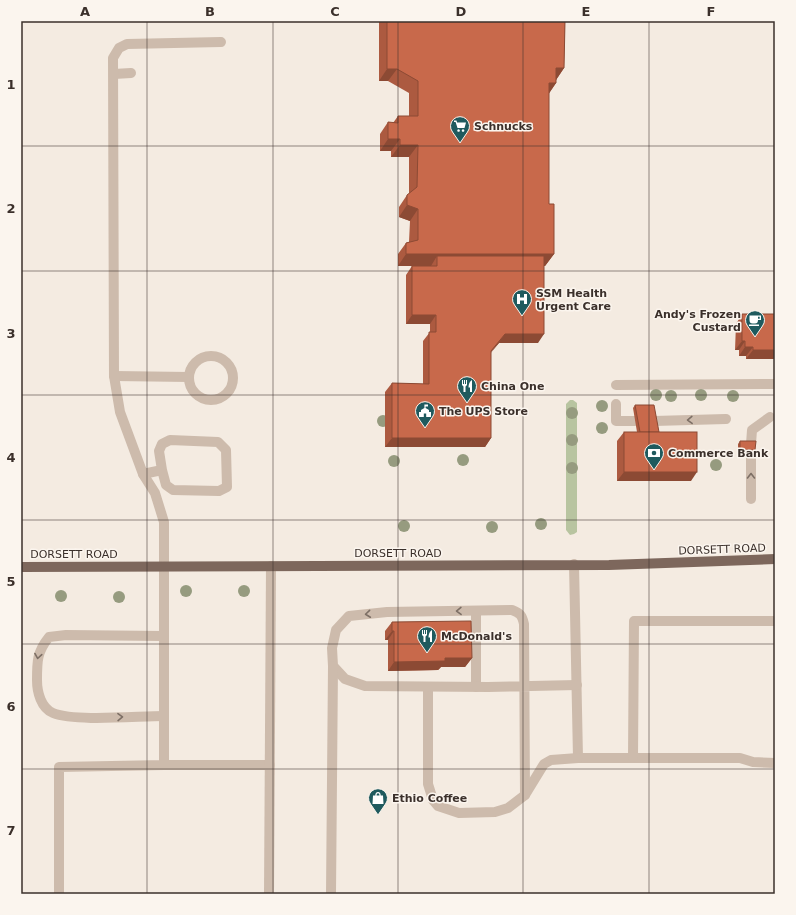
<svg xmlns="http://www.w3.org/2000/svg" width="796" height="915" font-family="'DejaVu Sans',sans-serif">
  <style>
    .green { fill: #b8c4a0 }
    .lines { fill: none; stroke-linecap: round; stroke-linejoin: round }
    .minor { stroke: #cdbbac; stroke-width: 10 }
    .major { stroke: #7d675c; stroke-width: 10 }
    .tree { fill: #969b7f }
    .wall { fill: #ac5a40 }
    .shaded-wall { fill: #8c4a34 }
    .building { fill: #c8694b; stroke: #8c4a34 }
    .oneway { stroke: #7d6f65 }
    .grid { fill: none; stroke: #3b302b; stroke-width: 1; stroke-opacity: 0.55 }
    .labels { text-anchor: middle; stroke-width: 3; stroke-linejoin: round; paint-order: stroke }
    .poi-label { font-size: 11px; font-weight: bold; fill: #3b302b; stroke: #fbf5ee; text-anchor: start }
    .street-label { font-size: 11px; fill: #3b302b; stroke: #fbf5ee }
    .neatline { fill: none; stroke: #3b302b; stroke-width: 1.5 }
    .grid-label { font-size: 13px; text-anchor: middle; font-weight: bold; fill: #3b302b }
  </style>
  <rect width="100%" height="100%" fill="#f4ebe1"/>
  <path class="green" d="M570 400H573L577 403V532L574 534 570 535 566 530V404Z"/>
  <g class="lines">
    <g class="minor">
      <path d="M114 74 131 73"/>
      <circle cx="211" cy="378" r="22"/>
      <path d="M114 376 189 377"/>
      <path d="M616 385 775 384"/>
      <path d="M616 404V421H635"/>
      <path d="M654 421 726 419"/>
      <path d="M751 444 752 430 770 417"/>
      <path d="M751 453V499"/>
      <path d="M143 474 162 470 159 451 162 444 170 440 218 442 226 450 227 487 219 491 173 490 166 485 162 470"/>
      <path d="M574 564 578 758H740L753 762 775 763"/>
      <path d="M476 611V687"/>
      <path d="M163 636 66 635 49 637C37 652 37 661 37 680 37 692 41 708 53 713 76 722 137 716 164 716"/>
      <path d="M428 687V784L433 800 438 806 459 813 495 812 508 808 525 795 544 764 551 760 578 758"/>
      <path d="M633 757 634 621H775"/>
      <path d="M164 765H270"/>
      <path d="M525 795 524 624C522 615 520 613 512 610L387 612 349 616 336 630 332 648 333 666 345 679 365 686 488 687 577 685"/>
      <path d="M59 894V767L164 765V522L155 493 143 474 120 412 114 376 113 58 119 48 127 44 221 42"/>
      <path d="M269 894 271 566"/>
      <path d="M331 894 333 666"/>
    </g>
    <path class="major" d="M21 567 609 565 775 559"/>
  </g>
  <g class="tree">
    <circle cx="656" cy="395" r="6"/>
    <circle cx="701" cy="395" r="6"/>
    <circle cx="671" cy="396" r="6"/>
    <circle cx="733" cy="396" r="6"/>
    <circle cx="602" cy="406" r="6"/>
    <circle cx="572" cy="413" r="6"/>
    <circle cx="383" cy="421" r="6"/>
    <circle cx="602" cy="428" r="6"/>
    <circle cx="572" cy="440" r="6"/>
    <circle cx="463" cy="460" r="6"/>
    <circle cx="394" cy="461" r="6"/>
    <circle cx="716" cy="465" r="6"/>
    <circle cx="572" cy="468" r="6"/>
    <circle cx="541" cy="524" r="6"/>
    <circle cx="404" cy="526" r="6"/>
    <circle cx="492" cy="527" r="6"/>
    <circle cx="186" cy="591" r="6"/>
    <circle cx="244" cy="591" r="6"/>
    <circle cx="61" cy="596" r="6"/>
    <circle cx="119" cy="597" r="6"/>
  </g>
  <g class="wall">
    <path d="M379 21H565L564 68 556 80V83L549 93V204L554 254 545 266H544L538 343H499L491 352V438L485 447H385V392L392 383 423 384V341L430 332V324H406V275L412 266H398V254L406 243 409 242 410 221 399 217V207L407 195 409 194V157H391V151H380V134L388 122 393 123 398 116H409V93L388 81H379Z"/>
    <path d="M742 314 775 359H746V356H739V350H735L736 324Z"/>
    <path d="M635 405 659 432 691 481H617V441L624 432H637L633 408Z"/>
    <path d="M740 441 755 450 753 453H738V444Z"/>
    <path d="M392 622 472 658 465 667H441L438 670 388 671V640H385V631Z"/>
  </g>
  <g class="shaded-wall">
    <path d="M556 68H564L556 80Z"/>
    <path d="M387 69H397L388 81H379Z"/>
    <path d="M549 83H556L548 95Z"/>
    <path d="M388 139H400L391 151H380Z"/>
    <path d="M400 145H418L409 157H391Z"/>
    <path d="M407 205 418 209 410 221 399 217Z"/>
    <path d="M406 254H554L545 266H437V256L431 266H398Z"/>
    <path d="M412 315H436L430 324H406Z"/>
    <path d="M505 334H544L538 343H499L485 360Z"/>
    <path d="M742 341H745L739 350H735Z"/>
    <path d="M745 347H753L746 356H739Z"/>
    <path d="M753 350H775V359H746Z"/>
    <path d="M392 438H491L485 447H385Z"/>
    <path d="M740 450H755L753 453H738Z"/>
    <path d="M624 472H697L691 481H617Z"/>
    <path d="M392 631H394L388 640H385Z"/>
    <path d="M445 658H472L465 667H441L438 670 388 671 394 662Z"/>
  </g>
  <g class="building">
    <path d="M387 21H565L564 68H556V83H549V204H554V254H406V243L418 240V209L407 205V195L417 187 418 145H400V139H388V122L398 123V116H418V81L397 69H387Z"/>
    <path d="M437 256H544V334H505L491 351V438H392V383L429 384V332H436V315H412V266H437Z"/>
    <path d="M742 314H775V350H753V347H745V341H742Z"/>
    <path d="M635 405H654L659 432H640Z"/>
    <rect x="624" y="432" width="73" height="40"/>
    <path d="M740 441H756L755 450H740Z"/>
    <path d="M471 621 472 658H445V661L394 662V631H392V622Z"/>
  </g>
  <defs><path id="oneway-chevron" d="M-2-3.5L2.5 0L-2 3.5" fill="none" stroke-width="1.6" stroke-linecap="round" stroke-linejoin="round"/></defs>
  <g class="oneway">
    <use href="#oneway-chevron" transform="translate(690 420) rotate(178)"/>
    <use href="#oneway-chevron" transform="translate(751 476) rotate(-90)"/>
    <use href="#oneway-chevron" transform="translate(459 611) rotate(179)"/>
    <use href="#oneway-chevron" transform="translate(368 614) rotate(174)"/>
    <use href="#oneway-chevron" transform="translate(38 656) rotate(99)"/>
    <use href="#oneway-chevron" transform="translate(120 717) rotate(-1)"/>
  </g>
  <path class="grid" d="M147 21V894M273 21V894M398 21V894M523 21V894M649 21V894M21 146H775M21 271H775M21 395H775M21 520H775M21 644H775M21 769H775"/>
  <defs>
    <symbol id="supermarket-pin" viewBox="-11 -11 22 30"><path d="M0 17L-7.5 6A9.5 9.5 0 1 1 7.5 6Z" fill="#1f5a5e" stroke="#fbf5ee"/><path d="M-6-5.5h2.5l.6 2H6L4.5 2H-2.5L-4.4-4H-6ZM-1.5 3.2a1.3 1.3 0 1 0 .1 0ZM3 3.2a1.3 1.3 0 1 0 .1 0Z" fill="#fff"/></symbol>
    <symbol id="hospital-pin" viewBox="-11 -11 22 30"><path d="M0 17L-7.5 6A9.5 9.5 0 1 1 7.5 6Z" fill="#1f5a5e" stroke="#fbf5ee"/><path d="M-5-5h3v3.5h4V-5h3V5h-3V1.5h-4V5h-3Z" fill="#fff"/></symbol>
    <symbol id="cafe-pin" viewBox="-11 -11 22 30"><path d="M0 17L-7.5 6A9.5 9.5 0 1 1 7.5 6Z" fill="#1f5a5e" stroke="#fbf5ee"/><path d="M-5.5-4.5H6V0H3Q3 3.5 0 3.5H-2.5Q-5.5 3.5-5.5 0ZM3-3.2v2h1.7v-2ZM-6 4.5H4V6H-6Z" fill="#fff"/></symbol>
    <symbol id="restaurant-pin" viewBox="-11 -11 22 30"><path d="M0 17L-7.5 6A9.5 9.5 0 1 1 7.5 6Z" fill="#1f5a5e" stroke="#fbf5ee"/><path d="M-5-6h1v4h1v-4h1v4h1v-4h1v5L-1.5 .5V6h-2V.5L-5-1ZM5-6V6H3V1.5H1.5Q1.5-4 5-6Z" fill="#fff"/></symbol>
    <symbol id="civic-pin" viewBox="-11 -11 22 30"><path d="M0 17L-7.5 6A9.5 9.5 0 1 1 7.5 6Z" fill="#1f5a5e" stroke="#fbf5ee"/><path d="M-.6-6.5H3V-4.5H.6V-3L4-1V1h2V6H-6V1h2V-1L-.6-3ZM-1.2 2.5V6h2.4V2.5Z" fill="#fff"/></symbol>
    <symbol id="bank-pin" viewBox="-11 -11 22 30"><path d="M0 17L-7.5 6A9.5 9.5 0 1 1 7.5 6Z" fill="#1f5a5e" stroke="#fbf5ee"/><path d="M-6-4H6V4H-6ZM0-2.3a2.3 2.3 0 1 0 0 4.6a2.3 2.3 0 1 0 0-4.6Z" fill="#fff"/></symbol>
    <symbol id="shop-pin" viewBox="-11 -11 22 30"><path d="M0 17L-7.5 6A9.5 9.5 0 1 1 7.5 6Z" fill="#1f5a5e" stroke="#fbf5ee"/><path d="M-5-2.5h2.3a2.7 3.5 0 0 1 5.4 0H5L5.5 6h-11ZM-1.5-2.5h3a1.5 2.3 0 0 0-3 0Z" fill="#fff"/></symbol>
  </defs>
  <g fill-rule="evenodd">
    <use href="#supermarket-pin" x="449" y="115" width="22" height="30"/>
    <use href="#hospital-pin" x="511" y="288" width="22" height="30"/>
    <use href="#cafe-pin" x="744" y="309" width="22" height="30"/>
    <use href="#restaurant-pin" x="456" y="375" width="22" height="30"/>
    <use href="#civic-pin" x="414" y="400" width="22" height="30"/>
    <use href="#bank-pin" x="643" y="442" width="22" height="30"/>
    <use href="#restaurant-pin" x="416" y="625" width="22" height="30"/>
    <use href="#shop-pin" x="367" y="787" width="22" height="30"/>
  </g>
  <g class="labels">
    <g class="poi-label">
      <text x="474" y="130">Schnucks</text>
      <text x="536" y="297">SSM Health<tspan x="536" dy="13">Urgent Care</tspan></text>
      <text x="741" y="318" text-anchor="end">Andy's Frozen<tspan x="741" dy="13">Custard</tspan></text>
      <text x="481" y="390">China One</text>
      <text x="439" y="415">The UPS Store</text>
      <text x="668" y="457">Commerce Bank</text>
      <text x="441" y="640">McDonald's</text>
      <text x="392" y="802">Ethio Coffee</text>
    </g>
    <g class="street-label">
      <text transform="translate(722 549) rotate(-2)" y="4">DORSETT ROAD</text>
      <text x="398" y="557">DORSETT ROAD</text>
      <text x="74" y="558">DORSETT ROAD</text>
    </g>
  </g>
  <rect width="796" height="915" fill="none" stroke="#fbf5ee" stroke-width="44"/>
  <rect x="22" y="22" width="752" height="871" class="neatline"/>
  <g class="grid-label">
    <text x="85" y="16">A</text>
    <text x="210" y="16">B</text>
    <text x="335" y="16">C</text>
    <text x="461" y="16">D</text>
    <text x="586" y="16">E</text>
    <text x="711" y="16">F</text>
    <text x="11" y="89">1</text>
    <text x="11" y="213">2</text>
    <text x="11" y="338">3</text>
    <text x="11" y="462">4</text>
    <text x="11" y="586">5</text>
    <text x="11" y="711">6</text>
    <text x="11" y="835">7</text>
  </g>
</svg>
